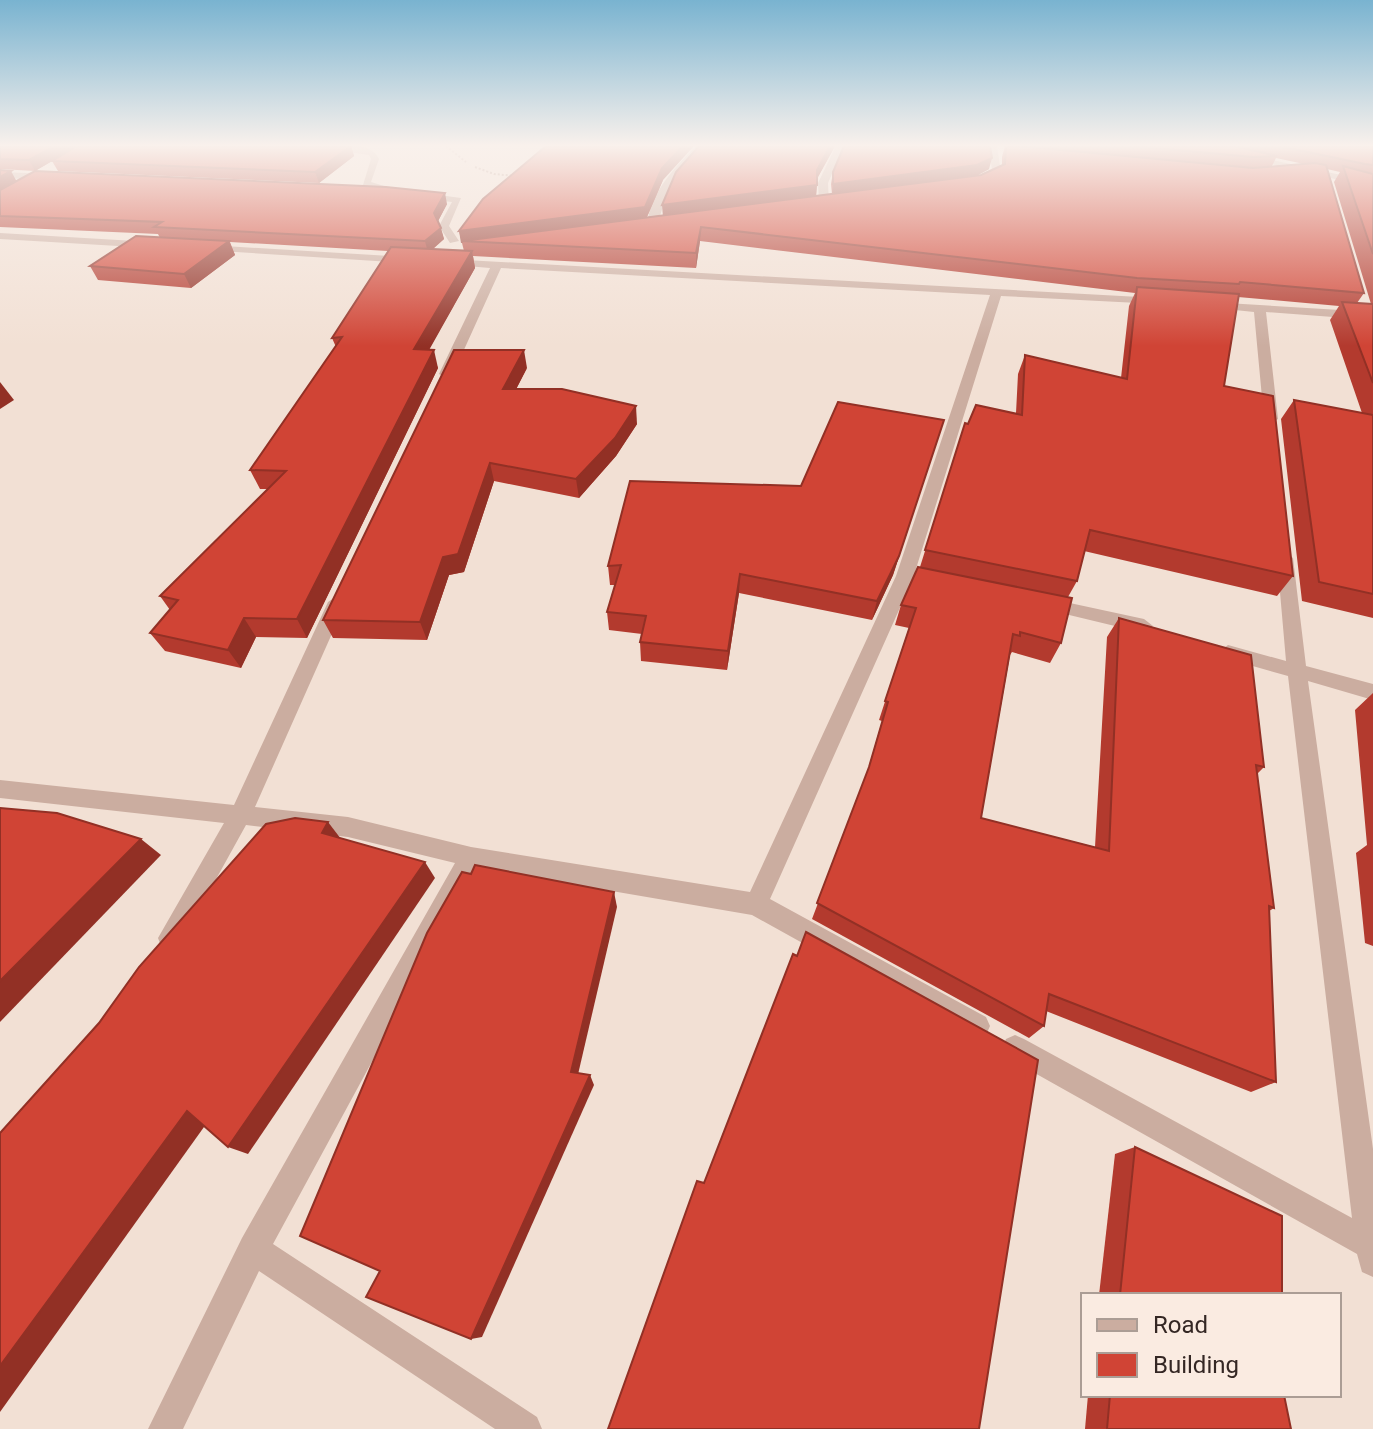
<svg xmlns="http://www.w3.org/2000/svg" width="1373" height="1429" font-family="Roboto,sans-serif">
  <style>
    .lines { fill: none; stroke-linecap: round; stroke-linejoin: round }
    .path { stroke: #b6978a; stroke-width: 2; stroke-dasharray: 2 2; stroke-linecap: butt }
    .minor { fill: #cbada0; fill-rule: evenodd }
    .wall { fill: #b33a2e; fill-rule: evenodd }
    .shaded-wall { fill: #923025 }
    .building { fill: #d04435; stroke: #923025; stroke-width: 2 }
  </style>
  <rect width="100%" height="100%" fill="#f2e0d4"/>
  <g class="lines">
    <g class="path">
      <path d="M446 146 466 162"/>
      <path d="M475 167 494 174 516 176"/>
    </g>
    <g class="minor">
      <path d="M306 146C326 145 369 138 379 159L371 182 394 189 461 198 449 226 459 241 450 243 439 226 452 202 393 195 363 185 371 159 369 155Z"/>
      <path d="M696 146H704L668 191 657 225 648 227C646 197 676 166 696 146Z"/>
      <path d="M836 146H844L828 183 829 203 824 206 819 203 818 183Z"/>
      <path d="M989 146H997L1001 172 983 183H977V179L992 171Z"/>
      <path d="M1195 146H1209L1373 182V188Z"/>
      <path d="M0 172 52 174 57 177 52 180 0 178Z"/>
      <path d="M0 233 152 242 157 245 152 248 0 239Z"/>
      <path d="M208 245 407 257 412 260 407 263 204 250V246Z"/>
      <path d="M447 259 1158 298 1164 301 1158 304 1001 296 915 572 947 578 950 582 941 588 911 583 770 899 986 1017 990 1026 986 1035 977 1039 968 1035 752 915 477 868 273 1244 537 1417 542 1429H495L259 1271 183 1429H148L242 1238 455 863 348 837 246 825 179 946 170 950 161 946 158 938 224 823 0 798V780L234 805 328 602 337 596 346 602 255 807 348 817 471 847 750 892 896 576 990 295 501 268 453 374 446 378 439 374 490 268 443 264 442 262Z"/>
      <path d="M1210 302 1373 312V320L1266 312 1278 419 1271 423 1264 419 1254 312 1206 307V303Z"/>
      <path d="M1285 552 1293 558 1306 666 1373 684V700L1308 681 1373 1149V1277L1362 1272 1357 1254 1006 1057 1002 1048 1006 1039 1015 1035 1024 1039 1352 1218 1288 676 1221 657 1219 652 1228 645 1286 661 1277 558Z"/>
      <path d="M1042 597 1144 619 1153 626 1144 633 1036 607 1033 603Z"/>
    </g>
  </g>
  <g class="wall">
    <path d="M0 146H351L354 156 319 183 58 171 52 161 35 171 0 169Z"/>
    <path d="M835 146 817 179 816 196 832 194 831 184 833 172 989 169 978 175H981L1002 165V157L1005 146H1373V618L1302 601 1281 419 1294 400 1362 413 1330 320 1339 306 1238 297 1224 386 1293 576 1277 596 1084 551 1077 581 1068 597 1061 643 1050 663 1012 652 1010 655 981 818 1095 847 1107 637 1119 618 1264 767 1257 774 1274 908 1269 911 1276 1082 1251 1092 1046 1011 1044 1026 1029 1038 812 919 866 776 882 721 879 720 909 628 895 625 901 605 920 567 965 423 968 424 1016 413 1018 374 1025 355 1121 378 1129 306 1135 293 700 241 696 268 473 256 475 268 429 349 438 368 307 638 256 637 241 668 165 651 150 633 170 610 160 596 268 489H260L250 470 336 347 332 338 388 251 230 242 235 255 191 288 98 280 90 266 160 238 158 234 0 227V170L17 181 447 204 438 221 444 239 433 249 464 251 459 231 663 180 647 217 663 215ZM1276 158 1304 164 1272 166ZM1327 169 1340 172 1334 182 1371 304 1357 303 1364 293Z"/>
    <path d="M527 368 516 389 637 424 616 456 579 498 494 481 464 572 449 575 427 640 333 638 323 620Z"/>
    <path d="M944 420 893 575 872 620 739 593 727 670 641 661 640 642 642 634 609 630 607 612 615 585H610L608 566 801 486Z"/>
    <path d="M1373 693V946L1365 943 1356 853 1367 845 1355 710Z"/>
    <path d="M1135 1147 1282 1295H1099L1115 1154Z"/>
    <path d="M1088 1395H1284L1291 1429H1085Z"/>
  </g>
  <g class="shaded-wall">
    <path d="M55 146H78L35 171 29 160Z"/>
    <path d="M351 146 354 156 319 183 315 172Z"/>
    <path d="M683 146H694L663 180 646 219 462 241 463 243H461L459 231 662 168Z"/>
    <path d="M830 146H835L815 182 817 170Z"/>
    <path d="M992 158 989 169 974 177 832 196 833 184Z"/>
    <path d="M11 171 17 182 0 192V177Z"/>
    <path d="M817 185 816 197 663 217 662 205Z"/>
    <path d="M445 193 447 204 436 225 434 213Z"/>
    <path d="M701 227 700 241 696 268V253Z"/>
    <path d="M441 228 444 239 428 253 425 241Z"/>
    <path d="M229 241 235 255 191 288 184 274Z"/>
    <path d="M472 251 475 268 419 368 414 349Z"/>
    <path d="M434 350 438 368 307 638 297 619Z"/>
    <path d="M524 350 527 368 507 407 503 389Z"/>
    <path d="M0 382 14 400 0 409Z"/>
    <path d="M636 406 637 424 616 456 579 498 576 479Z"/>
    <path d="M944 420 893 575 872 620 877 601Z"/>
    <path d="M490 463 494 481 464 572 449 575 427 640 420 622 443 557Z"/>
    <path d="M740 574 739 593 727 670 728 651Z"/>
    <path d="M244 618 256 637 241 668 228 650Z"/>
    <path d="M328 822 341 839 322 833Z"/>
    <path d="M141 839 161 855 0 1022V981Z"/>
    <path d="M425 862 435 878 248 1154 228 1147Z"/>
    <path d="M614 892 617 907 576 1083 571 1072Z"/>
    <path d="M590 1075 594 1085 482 1337 471 1339Z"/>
    <path d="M187 1111 209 1120 0 1412V1366Z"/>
  </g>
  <g class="building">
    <path d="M0 146H55L29 160 0 159Z"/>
    <path d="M77 146H351L315 172 52 161Z"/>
    <path d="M546 146H683L662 168 645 207 459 231 483 199Z"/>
    <path d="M699 146H830L817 170V185L662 205 676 172Z"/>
    <path d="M844 146H990L992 158 977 165 833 184V172Z"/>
    <path d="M1006 146H1019L1253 168 1315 163 1326 165 1364 293 1240 282 1239 284 1137 278 701 227 696 253 462 241 981 175 1005 164Z"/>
    <path d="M1133 146H1234L1277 156 1253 157Z"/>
    <path d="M1279 146H1373V165L1365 164Z"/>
    <path d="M1343 166 1373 174V254Z"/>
    <path d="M0 170 11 171 0 177Z"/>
    <path d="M35 171 386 187 445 193 434 213 441 228 425 241 154 227 162 222 0 216V190Z"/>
    <path d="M136 236 229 241 184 274 90 266Z"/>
    <path d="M391 247 472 251 414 349 434 350 297 619 244 618 228 650 150 633 178 600 160 596 286 471 250 470 342 337 332 338Z"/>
    <path d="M1137 287 1239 294 1224 386 1273 396 1293 576 1090 530 1077 581 925 550 965 423 968 424 976 405 1022 415 1025 355 1127 379Z"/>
    <path d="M1342 302 1373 304V383Z"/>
    <path d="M454 350H524L503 389H562L636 406 615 438 576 479 490 463 458 554 443 557 420 622 323 620Z"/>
    <path d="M1294 400 1373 415V594L1319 582Z"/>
    <path d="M838 402 944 420 899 556 877 601 740 574 728 651 640 642 646 616 607 612 621 565 608 566 630 481 801 486Z"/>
    <path d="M918 567 1072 598 1061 643 1020 632V636L1013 634 981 818 1109 851 1119 618 1251 655 1264 767 1256 765 1274 908 1269 906 1276 1082 1049 994 1044 1026 817 903 869 767 888 702 885 701 916 608 901 605Z"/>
    <path d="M0 808 57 813 141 839 0 981Z"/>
    <path d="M295 818 328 822 322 833 425 862 228 1147 187 1111 0 1366V1133L99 1023 139 967 266 824Z"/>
    <path d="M475 865 614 892 571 1072 590 1075 471 1339 366 1297 380 1271 300 1236 427 933 462 872 471 874Z"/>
    <path d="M806 932 1038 1060 979 1429H608L697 1181 704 1183 793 954 797 956Z"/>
    <path d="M1135 1147 1282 1216V1295H1120Z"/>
    <path d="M1110 1395H1284L1291 1429H1107Z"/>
  </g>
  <linearGradient id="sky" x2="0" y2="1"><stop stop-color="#79b3d0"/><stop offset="0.42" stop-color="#f9f1ec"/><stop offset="1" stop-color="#f9f1ec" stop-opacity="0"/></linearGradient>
  <rect width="1373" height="346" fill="url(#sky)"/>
  <rect x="1081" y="1293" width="260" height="104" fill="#faebe1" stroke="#ab9d95" stroke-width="2"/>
  <rect x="1097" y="1319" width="40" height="12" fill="#cbada0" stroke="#ab9d95" stroke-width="2"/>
  <text x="1153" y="1333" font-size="24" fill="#342724">Road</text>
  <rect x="1097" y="1353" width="40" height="24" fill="#d04435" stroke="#ab9d95" stroke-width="2"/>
  <text x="1153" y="1373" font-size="24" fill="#342724">Building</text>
</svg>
